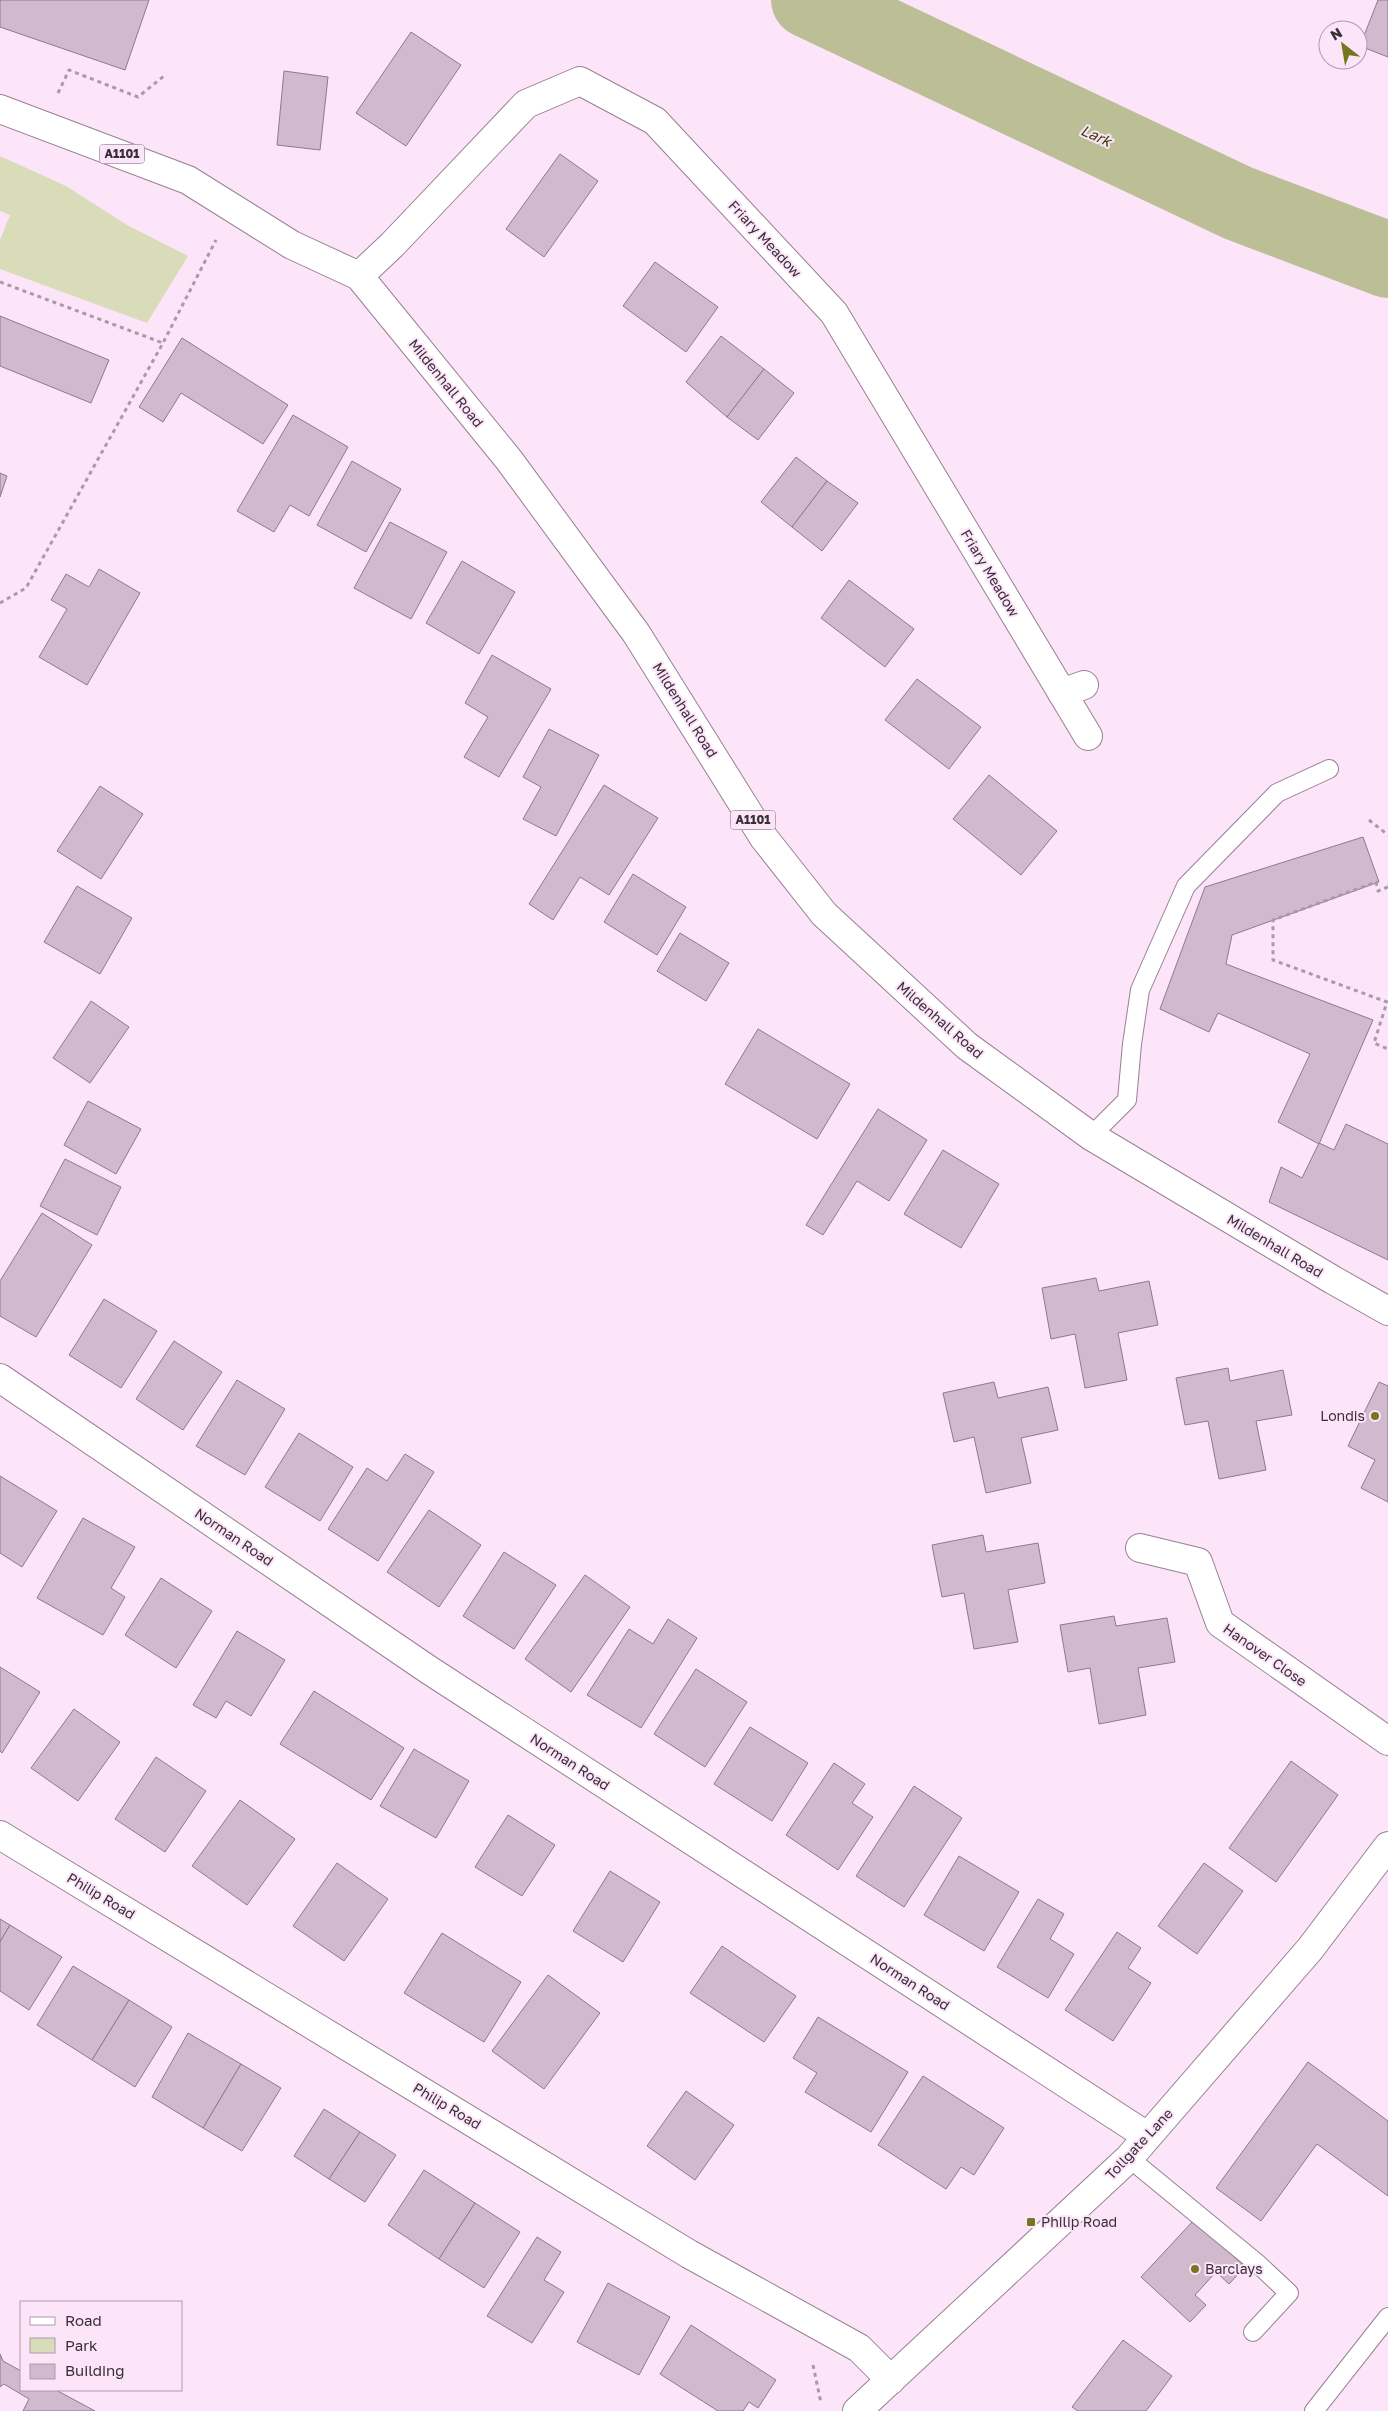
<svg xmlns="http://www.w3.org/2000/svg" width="1388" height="2411" font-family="'Golos Text',sans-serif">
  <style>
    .green { fill: #d9dcb9 }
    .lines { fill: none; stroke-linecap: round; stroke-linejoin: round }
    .river { stroke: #bcbf95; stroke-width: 76 }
    .building { fill: #d1bace; stroke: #8f798d }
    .service-casing { stroke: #978194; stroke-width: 20 }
    .minor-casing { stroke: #978194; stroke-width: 30 }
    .tertiary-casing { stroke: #978194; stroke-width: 30 }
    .primary-casing { stroke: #978194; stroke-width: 30 }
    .path { stroke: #ab99a9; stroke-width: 3; stroke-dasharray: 4 4; stroke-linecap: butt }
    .service { stroke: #fff; stroke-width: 18 }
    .minor { stroke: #fff; stroke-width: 28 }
    .tertiary { stroke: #fff; stroke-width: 28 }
    .primary { stroke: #fff; stroke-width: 28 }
    .poi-dot { fill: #75771f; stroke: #fce4f9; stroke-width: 2 }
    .labels { text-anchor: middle; stroke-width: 4; stroke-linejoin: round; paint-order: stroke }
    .shield { fill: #fce4f9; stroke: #736571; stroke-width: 1 }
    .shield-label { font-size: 12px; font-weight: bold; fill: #382f37 }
    .street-label { font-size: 14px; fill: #382f37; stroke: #fce4f9 }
    .poi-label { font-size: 14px; fill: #382f37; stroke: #fce4f9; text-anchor: start }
    .water-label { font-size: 15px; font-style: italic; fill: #3e400d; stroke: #fce4f9 }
  </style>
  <rect width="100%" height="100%" fill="#fce4f9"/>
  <path class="green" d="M0 156 66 186 127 225 188 256 147 323 0 269V240L10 215 0 211Z"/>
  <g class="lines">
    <path class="river" d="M809 0 1238 203 1388 260"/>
  </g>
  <g class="building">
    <path d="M0 0H149L125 70 0 27Z"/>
    <path d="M1378 0H1388V57L1360 46Z"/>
    <path d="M411 32 461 65 406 146 356 113Z"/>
    <path d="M284 71 328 77 320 150 277 145Z"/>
    <path d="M560 154 598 181 544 257 506 229Z"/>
    <path d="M655 262 718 307 686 352 623 306Z"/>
    <path d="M0 316 109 360 91 403 0 366Z"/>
    <path d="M721 336 764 369 727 417 686 382Z"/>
    <path d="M182 338 288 405 263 444 181 393 163 422 139 407Z"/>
    <path d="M764 369 794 393 758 440 727 417Z"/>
    <path d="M293 415 348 447 309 516 290 505 274 532 237 511Z"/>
    <path d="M796 457 827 481 792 527 761 502Z"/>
    <path d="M352 461 401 489 366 552 317 525Z"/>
    <path d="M0 473 7 476 0 497Z"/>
    <path d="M827 481 858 503 822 551 792 527Z"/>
    <path d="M390 522 447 552 411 619 354 588Z"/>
    <path d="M462 561 515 592 479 654 426 623Z"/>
    <path d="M99 569 140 593 87 685 39 657 67 609 51 600 66 574 89 587Z"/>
    <path d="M849 580 914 629 885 667 821 618Z"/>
    <path d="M492 655 551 689 499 777 464 757 488 717 465 703Z"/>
    <path d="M917 679 981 727 949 769 885 720Z"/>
    <path d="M549 729 599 755 556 836 523 819 541 787 523 777Z"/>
    <path d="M989 775 1057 831 1021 875 953 819Z"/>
    <path d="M604 785 658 818 609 895 580 877 553 920 529 904Z"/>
    <path d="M100 786 143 814 101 879 57 851Z"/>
    <path d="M1363 837 1379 882 1232 935 1226 964 1373 1020 1319 1144 1278 1122 1310 1054 1218 1013 1209 1032 1160 1009 1205 887Z"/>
    <path d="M633 874 686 907 657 955 604 922Z"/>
    <path d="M77 886 132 918 100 974 44 942Z"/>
    <path d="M680 933 729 963 706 1001 657 971Z"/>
    <path d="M91 1001 129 1027 90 1083 53 1058Z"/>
    <path d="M758 1029 850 1084 817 1139 725 1084Z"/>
    <path d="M88 1101 141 1129 116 1174 64 1145Z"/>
    <path d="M878 1109 927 1140 889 1201 857 1181 823 1235 806 1225Z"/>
    <path d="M1346 1124 1388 1144V1260L1269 1202 1281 1167 1302 1178 1319 1143 1334 1150Z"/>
    <path d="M943 1150 999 1184 961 1248 904 1214Z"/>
    <path d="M65 1159 121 1187 97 1235 40 1206Z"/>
    <path d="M42 1213 92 1245 36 1337 0 1316V1281Z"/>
    <path d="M1096 1278 1099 1291 1149 1281 1158 1325 1118 1333 1127 1380 1085 1388 1075 1334 1051 1339 1042 1288Z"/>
    <path d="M104 1299 157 1331 121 1388 69 1355Z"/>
    <path d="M174 1341 222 1372 183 1430 136 1399Z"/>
    <path d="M1228 1368 1230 1381 1283 1370 1292 1415 1256 1421 1266 1470 1219 1479 1208 1421 1185 1425 1176 1378Z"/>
    <path d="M237 1380 285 1409 245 1475 196 1446Z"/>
    <path d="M994 1382 998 1398 1048 1387 1058 1430 1021 1438 1031 1483 986 1493 974 1437 954 1442 943 1393Z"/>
    <path d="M1379 1382 1388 1386V1502L1361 1488 1375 1460 1348 1446Z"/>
    <path d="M299 1433 353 1467 320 1521 265 1487Z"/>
    <path d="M405 1454 434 1472 378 1561 328 1529 367 1468 387 1481Z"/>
    <path d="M0 1476 57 1511 22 1567 0 1553Z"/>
    <path d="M429 1510 481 1545 439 1607 387 1572Z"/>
    <path d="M83 1518 135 1547 111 1588 125 1597 103 1635 37 1598Z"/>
    <path d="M983 1535 986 1552 1038 1543 1045 1583 1008 1590 1018 1642 974 1649 964 1593 942 1597 932 1545Z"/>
    <path d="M504 1552 556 1585 514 1649 463 1616Z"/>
    <path d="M585 1575 630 1607 571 1692 525 1659Z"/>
    <path d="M161 1578 212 1611 176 1668 125 1635Z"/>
    <path d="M1114 1616 1116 1626 1167 1618 1175 1662 1138 1668 1146 1715 1099 1724 1090 1668 1068 1672 1060 1625Z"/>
    <path d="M668 1619 697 1638 641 1728 587 1695 629 1629 653 1644Z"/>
    <path d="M237 1631 285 1660 251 1716 226 1701 216 1718 193 1705Z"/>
    <path d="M0 1667 40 1692 2 1753 0 1751Z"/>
    <path d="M696 1669 747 1702 705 1767 654 1734Z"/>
    <path d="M314 1691 404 1748 371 1800 280 1744Z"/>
    <path d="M74 1709 120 1742 78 1801 31 1768Z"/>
    <path d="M750 1727 808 1763 772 1821 714 1784Z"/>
    <path d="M414 1749 469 1781 436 1838 380 1806Z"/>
    <path d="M156 1757 206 1791 165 1852 115 1819Z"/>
    <path d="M1291 1761 1338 1795 1276 1882 1229 1848Z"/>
    <path d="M834 1763 865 1784 852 1803 873 1817 838 1870 786 1835Z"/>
    <path d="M914 1786 962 1818 904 1907 856 1876Z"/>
    <path d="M240 1800 295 1839 247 1905 192 1866Z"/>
    <path d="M508 1815 555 1845 522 1896 475 1867Z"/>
    <path d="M959 1856 1019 1892 984 1951 924 1915Z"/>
    <path d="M337 1863 388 1899 344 1961 293 1926Z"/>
    <path d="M1204 1863 1243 1891 1197 1954 1158 1926Z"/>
    <path d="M610 1871 660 1902 623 1962 573 1931Z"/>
    <path d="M1038 1899 1064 1914 1050 1939 1074 1954 1048 1998 997 1967Z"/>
    <path d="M0 1919 10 1925 0 1942Z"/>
    <path d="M10 1925 62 1957 29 2010 0 1991V1942Z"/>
    <path d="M1117 1932 1141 1948 1128 1968 1151 1983 1113 2041 1065 2010Z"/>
    <path d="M442 1933 521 1982 484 2042 404 1993Z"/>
    <path d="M722 1946 796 1996 764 2042 690 1993Z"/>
    <path d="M73 1966 129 2000 92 2060 37 2025Z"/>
    <path d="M548 1975 600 2013 544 2089 492 2051Z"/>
    <path d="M129 2000 172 2027 135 2087 92 2060Z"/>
    <path d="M818 2017 908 2072 871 2132 805 2092 817 2073 793 2058Z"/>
    <path d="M188 2033 241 2064 203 2128 152 2097Z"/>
    <path d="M1308 2062 1388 2121V2196L1317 2144 1261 2221 1216 2188Z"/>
    <path d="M241 2064 281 2088 242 2151 203 2128Z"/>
    <path d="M923 2076 1004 2128 974 2175 961 2167 946 2189 878 2145Z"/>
    <path d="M686 2091 734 2125 695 2180 647 2146Z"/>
    <path d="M324 2109 360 2132 329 2179 294 2156Z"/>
    <path d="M360 2132 396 2155 365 2202 329 2179Z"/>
    <path d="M424 2170 475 2203 439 2259 388 2225Z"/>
    <path d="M475 2203 520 2232 484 2288 439 2259Z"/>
    <path d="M1194 2220 1245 2267 1229 2284 1216 2272 1195 2295 1206 2305 1190 2322 1141 2277Z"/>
    <path d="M537 2237 561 2252 544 2280 564 2292 532 2343 487 2316Z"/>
    <path d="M608 2283 670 2317 639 2375 577 2342Z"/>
    <path d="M691 2325 776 2380 758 2408 749 2402 743 2411H718L660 2374Z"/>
    <path d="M1123 2340 1172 2376 1146 2411H1078L1072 2407Z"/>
    <path d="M0 2354 3 2361 21 2371V2390H56L95 2411H23L29 2399 4 2384 0 2387Z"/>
  </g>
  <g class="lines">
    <defs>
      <g id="service">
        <path d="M1091 1136 1127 1100 1132 1044 1140 990 1186 886 1277 793 1329 769"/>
        <path d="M1129 2158 1258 2264 1289 2293 1253 2332"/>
        <path d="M1314 2411 1388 2317"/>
      </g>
      <g id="minor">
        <path d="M359 276 392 245 526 104 580 81 655 121 834 313 1088 736"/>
        <path d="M1062 693 1084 685"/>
        <path d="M0 1378 429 1670 1147 2136"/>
        <path d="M1140 1548 1198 1562 1220 1623 1388 1741"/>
        <path d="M0 1835 689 2254 859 2348 891 2380"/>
      </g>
      <path id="tertiary" d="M857 2411 1129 2158 1310 1949 1388 1846"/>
      <path id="primary" d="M0 109 188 180 292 245 359 276 509 460 636 633 764 838 824 914 967 1046 1091 1136 1333 1280 1388 1311"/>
    </defs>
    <use href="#service" class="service-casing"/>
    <use href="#minor" class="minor-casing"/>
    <use href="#tertiary" class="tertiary-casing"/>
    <use href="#primary" class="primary-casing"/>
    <g class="path">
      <path d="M58 93 69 70 138 97 164 76"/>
      <path d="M0 282 163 343"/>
      <path d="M0 603 26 588 163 343 216 240"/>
      <path d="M1369 820 1388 835"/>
      <path d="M1388 887 1378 891 1376 882 1273 920V960L1387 1002 1374 1043 1388 1049"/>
      <path d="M813 2365 821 2403"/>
    </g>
    <use href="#service" class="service"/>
    <use href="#minor" class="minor"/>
    <use href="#tertiary" class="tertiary"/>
    <use href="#primary" class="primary"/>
  </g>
  <g class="poi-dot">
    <circle cx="1375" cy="1416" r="5"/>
    <rect x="1026" y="2217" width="10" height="10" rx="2.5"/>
    <circle cx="1195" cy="2269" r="5"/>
  </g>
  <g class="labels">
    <g class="shield">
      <rect x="99.5" y="144.5" width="45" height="19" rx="4"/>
      <rect x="730.5" y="810.5" width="45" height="19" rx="4"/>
    </g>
    <g class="shield-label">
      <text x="122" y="158">A1101</text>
      <text x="753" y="824">A1101</text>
    </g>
    <g class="street-label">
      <text transform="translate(765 239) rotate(47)" y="5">Friary Meadow</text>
      <text transform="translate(446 383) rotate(51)" y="5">Mildenhall Road</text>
      <text transform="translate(990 573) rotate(59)" y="5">Friary Meadow</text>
      <text transform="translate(685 710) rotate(58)" y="5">Mildenhall Road</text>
      <text transform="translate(940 1020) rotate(41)" y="5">Mildenhall Road</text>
      <text transform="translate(1275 1246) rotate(31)" y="5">Mildenhall Road</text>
      <text transform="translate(234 1537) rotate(34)" y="5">Norman Road</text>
      <text transform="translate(1265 1655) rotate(35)" y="5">Hanover Close</text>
      <text transform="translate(570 1762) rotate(33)" y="5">Norman Road</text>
      <text transform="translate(101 1896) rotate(31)" y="5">Philip Road</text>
      <text transform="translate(910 1982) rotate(33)" y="5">Norman Road</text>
      <text transform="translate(447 2106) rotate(31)" y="5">Philip Road</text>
      <text transform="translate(1139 2144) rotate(-47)" y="5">Tollgate Lane</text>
    </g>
    <g class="poi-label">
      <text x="1365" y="1421" text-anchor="end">Londis</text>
      <text x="1041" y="2227">Philip Road</text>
      <text x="1205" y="2274">Barclays</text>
    </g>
    <g class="water-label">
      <text transform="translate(1096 136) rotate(25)" y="5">Lark</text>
    </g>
  </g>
  <rect x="20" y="2301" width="162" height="90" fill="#fce4f9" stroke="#ae9cab"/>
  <rect x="30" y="2317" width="25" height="8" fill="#ffffff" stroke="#ae9cab"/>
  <text x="65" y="2326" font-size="15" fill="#382f37">Road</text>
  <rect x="30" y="2338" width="25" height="15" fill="#d9dcb9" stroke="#ae9cab"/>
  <text x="65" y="2351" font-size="15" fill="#382f37">Park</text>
  <rect x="30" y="2364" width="25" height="15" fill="#d1bace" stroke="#ae9cab"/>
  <text x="65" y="2376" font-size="15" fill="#382f37">Building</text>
  <g transform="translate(1343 45) rotate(329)"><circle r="24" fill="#fce4f9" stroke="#ae9cab"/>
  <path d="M0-4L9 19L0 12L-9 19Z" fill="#75771f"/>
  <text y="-8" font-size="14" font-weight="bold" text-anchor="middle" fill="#382f37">N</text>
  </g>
</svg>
